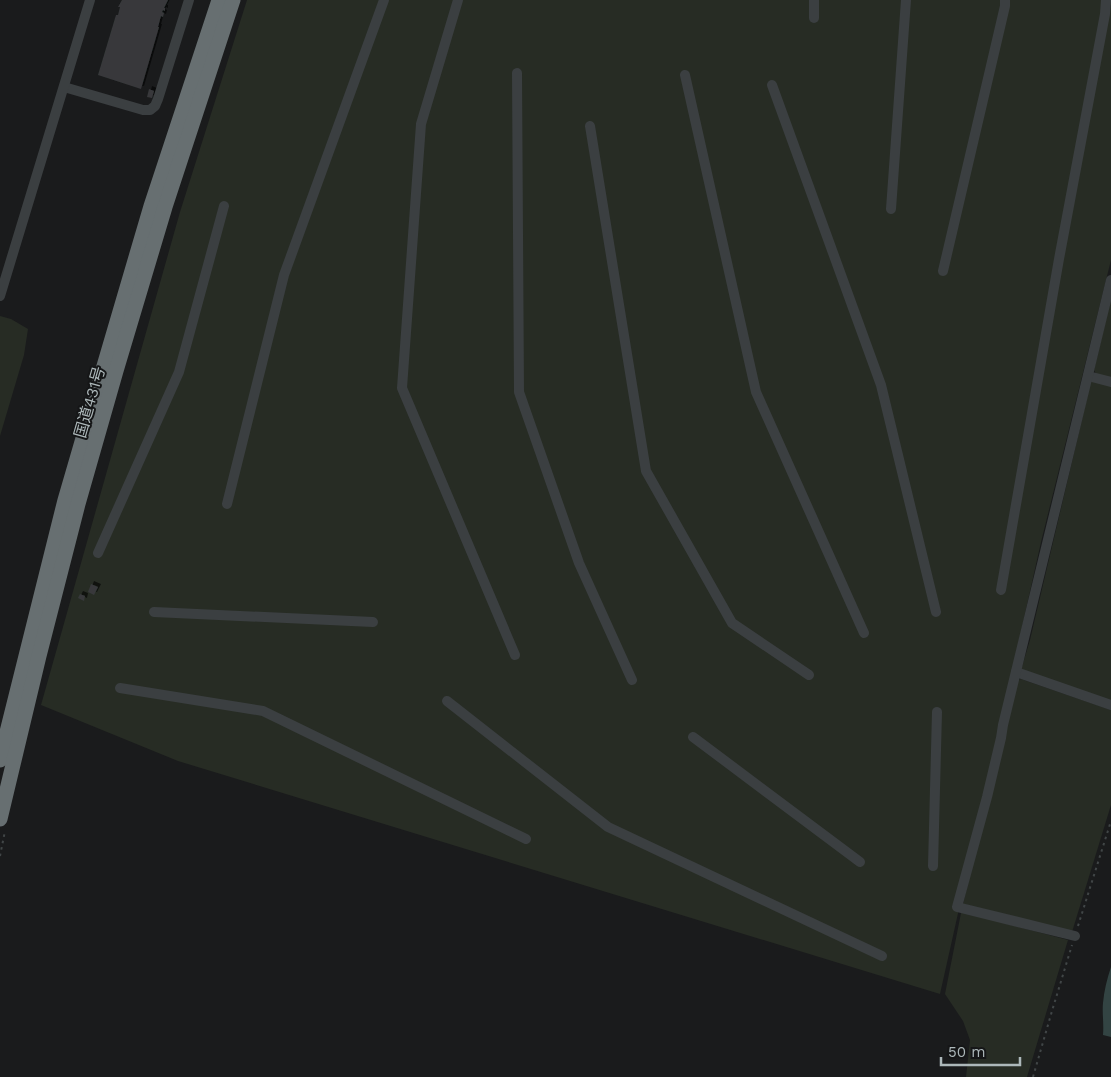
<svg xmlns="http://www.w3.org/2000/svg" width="1111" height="1077" font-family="'Work Sans','Noto Sans JP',sans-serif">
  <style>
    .green { fill: #272c24 }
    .water { fill: #334443 }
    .building { fill: #37393b; filter: url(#shadow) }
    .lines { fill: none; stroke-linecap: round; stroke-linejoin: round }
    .path { stroke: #414647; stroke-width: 2; stroke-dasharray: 2.5 4; stroke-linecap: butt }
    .minor { stroke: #3b3f41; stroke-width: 10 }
    .highway { stroke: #676f71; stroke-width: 15 }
    .labels { text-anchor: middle; stroke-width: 4; stroke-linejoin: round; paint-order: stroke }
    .street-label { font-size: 16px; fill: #adb8ba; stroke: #151617 }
  </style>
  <defs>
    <filter id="shadow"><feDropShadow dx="3" dy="-3" stdDeviation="0" flood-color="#0009"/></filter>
  </defs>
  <rect width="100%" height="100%" fill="#1a1b1c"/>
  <g class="green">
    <path d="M247 0H1111V260L1041 542 940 994 178 761 41 705 180 212Z"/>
    <path d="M1111 299V379L1096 374 1094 370Z"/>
    <path d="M0 316 11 319 28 329 24 355 0 436Z"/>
    <path d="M1091 381 1111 385V701L1021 670 1030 640Z"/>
    <path d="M1021 679 1111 710V805L1072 932 963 904 1018 680Z"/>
    <path d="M963 912 1068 940 1027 1077H966L970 1040 963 1021 945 994 961 913Z"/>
  </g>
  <path class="water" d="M1111 967V1037L1103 1035C1104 1024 1102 1013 1103 1003 1104 991 1107 979 1111 967Z"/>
  <g class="building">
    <path d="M122 0H168L164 8H165V11L163 10 162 12 164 13 163 17 161 16 158 27H159L141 89 98 75 116 15H118L120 7H118Z"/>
    <path d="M149 89 154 91 152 98 147 97Z"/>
    <path d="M91 584 98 587 94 595 88 592Z"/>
    <path d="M80 594 85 596 84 601 78 598Z"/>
  </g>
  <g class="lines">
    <g class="path">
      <path d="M0 856 5 831"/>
      <path d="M1078 926 1111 821"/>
      <path d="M1033 1077 1052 1011 1072 945"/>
    </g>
    <g class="minor">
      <path d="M458 0 421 124 402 388 515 655"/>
      <path d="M814 0V18"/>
      <path d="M517 73 519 392 579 563 632 680"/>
      <path d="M685 75 756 392 864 633"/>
      <path d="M772 85 881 385 936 612"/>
      <path d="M64 87 143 110H150L155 106 158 99 189 0"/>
      <path d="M590 126 646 471 732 623 809 675"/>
      <path d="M891 209 906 0"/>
      <path d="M943 271 1005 6V0"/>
      <path d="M0 296 90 0"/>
      <path d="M1088 376 1111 382"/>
      <path d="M227 504 284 275 384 0"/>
      <path d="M98 553 179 372 224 206"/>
      <path d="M1001 590 1059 259 1105 14 1106 0"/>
      <path d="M154 612 373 622"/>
      <path d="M1016 672 1111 705"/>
      <path d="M120 688 263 711 526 839"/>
      <path d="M447 701 608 827 882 956"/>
      <path d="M693 737 860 862"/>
      <path d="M933 866 937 712"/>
      <path d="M1075 936 957 907 987 797 1001 738 1003 725 1111 280"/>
    </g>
    <g class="highway">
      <path d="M0 760 65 500 104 366 151 206 219 0"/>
      <path d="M0 819 39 656 78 504 116 371 165 207 233 0"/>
    </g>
  </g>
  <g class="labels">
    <g class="street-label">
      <text transform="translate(89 402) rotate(-74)" y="6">国道431号</text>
    </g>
  </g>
  <path d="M941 1057v8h79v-8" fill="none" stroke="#adb8ba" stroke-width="2.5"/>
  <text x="948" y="1057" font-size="15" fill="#adb8ba" stroke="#151617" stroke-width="4" paint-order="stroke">50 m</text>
</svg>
